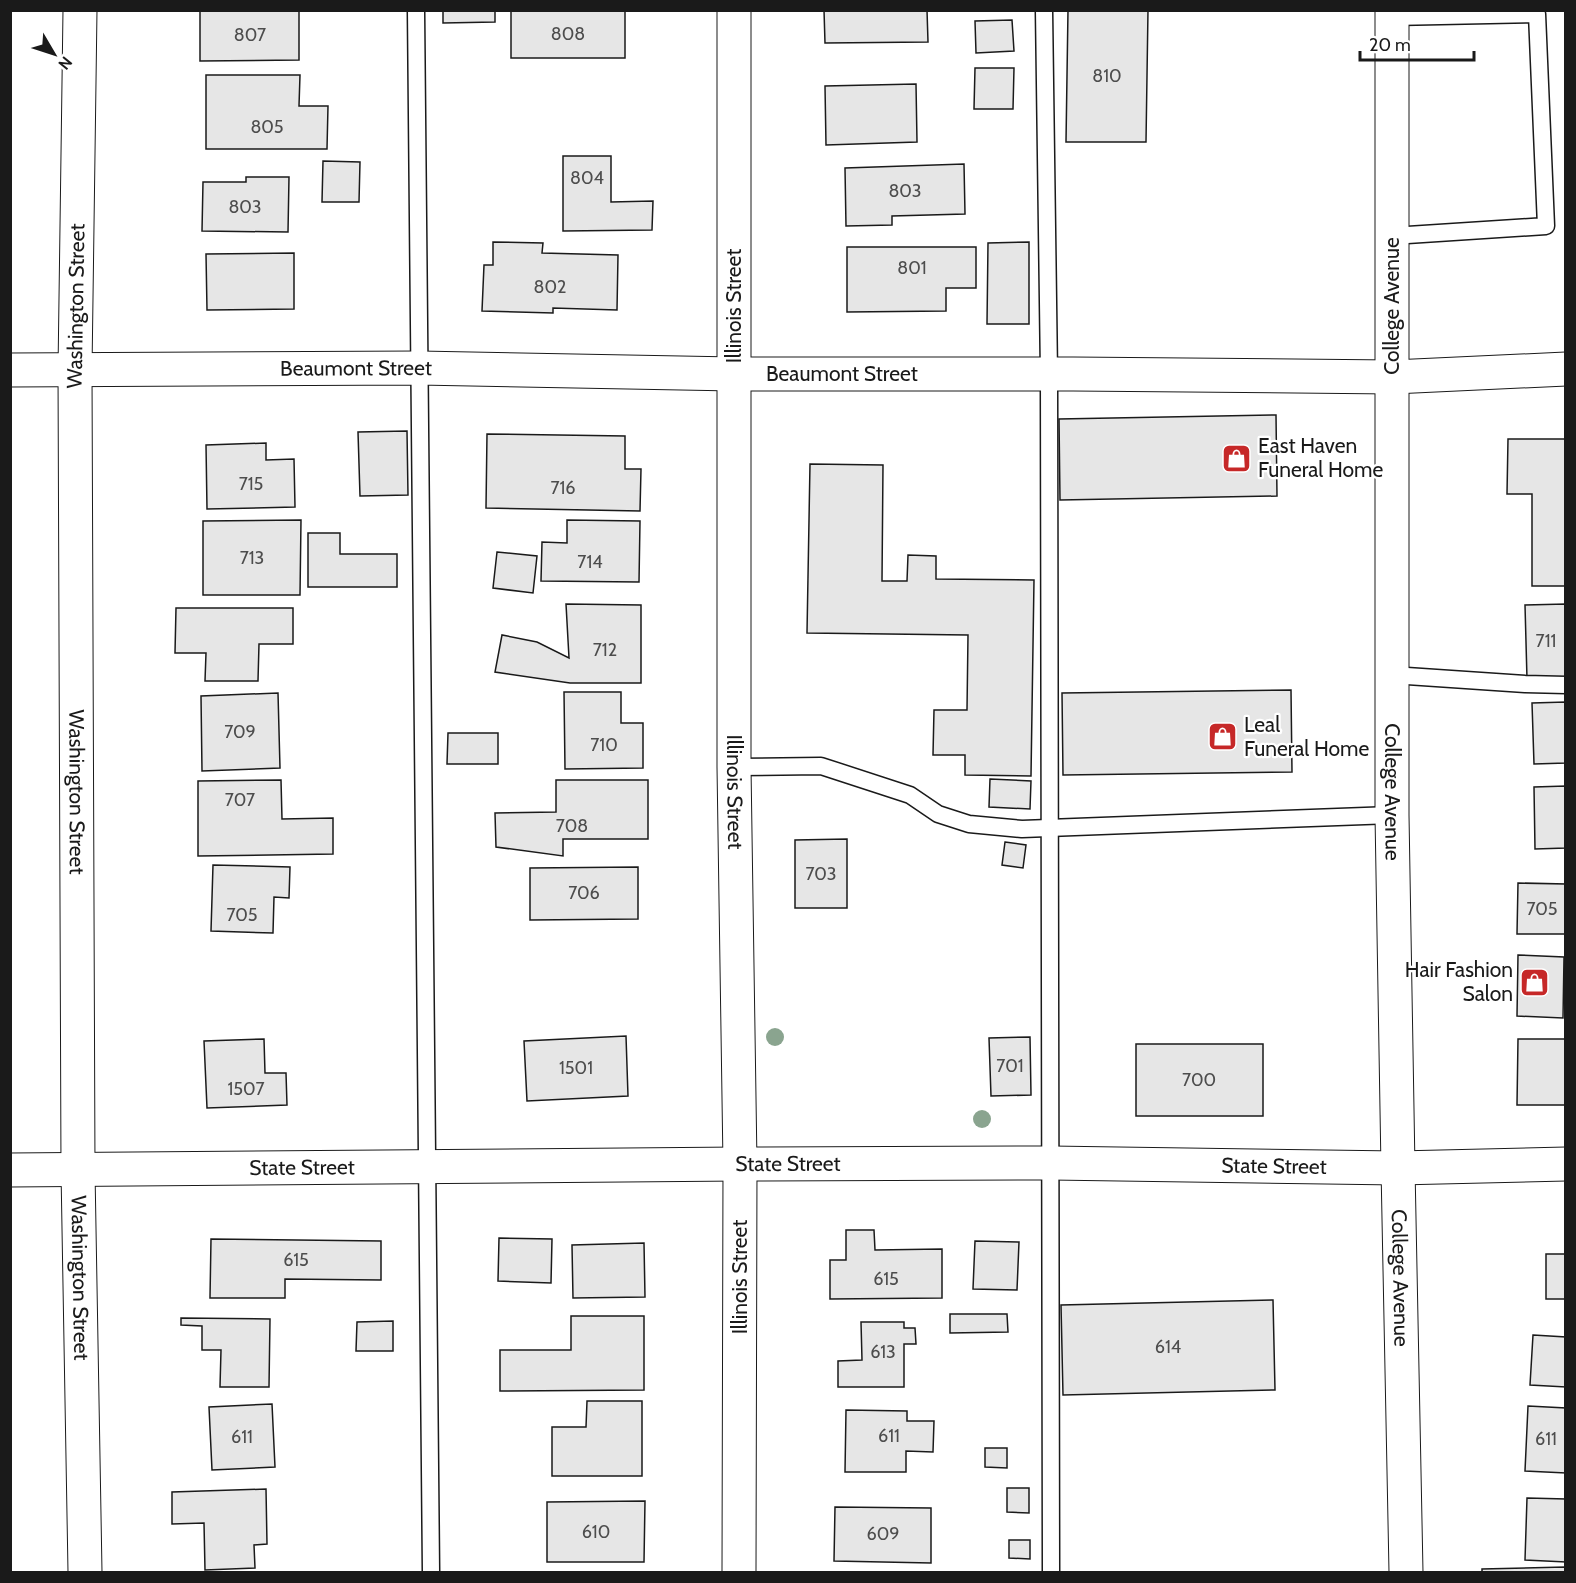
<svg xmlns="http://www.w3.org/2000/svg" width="1576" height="1583" font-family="Cabin,sans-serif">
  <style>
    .building { fill: #e6e6e6; stroke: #1a1a1a; stroke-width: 1.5 }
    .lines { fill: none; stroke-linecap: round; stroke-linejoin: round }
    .service-casing { stroke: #1a1a1a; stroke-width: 19 }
    .minor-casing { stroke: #1a1a1a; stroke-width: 35 }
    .primary-casing { stroke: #1a1a1a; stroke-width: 35 }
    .service { stroke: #fff; stroke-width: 16 }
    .minor { stroke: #fff; stroke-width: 33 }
    .primary { stroke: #fff; stroke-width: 33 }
    .tree { fill: #8aa48f }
    .labels { text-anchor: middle; stroke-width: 4.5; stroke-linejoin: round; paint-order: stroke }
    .number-label { font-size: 18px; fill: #4d4d4d }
    .street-label { font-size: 21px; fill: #1a1a1a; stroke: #fff }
    .poi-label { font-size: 21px; fill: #1a1a1a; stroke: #fff; text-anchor: start }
  </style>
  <rect width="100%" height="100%" fill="#fff"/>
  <g class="building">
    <path d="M200 10H299V60L200 61Z"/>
    <path d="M443 10H495V22L443 23Z"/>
    <rect x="511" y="10" width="114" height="48"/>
    <path d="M824 10H927L928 42 825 43Z"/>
    <path d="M1068 10H1148L1146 142H1066Z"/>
    <path d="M1012 20 1014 51 976 53 975 21Z"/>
    <path d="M975 68H1014L1013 109H974Z"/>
    <path d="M206 75H300L299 106H328L327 149H206Z"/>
    <path d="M916 84 917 142 826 145 825 86Z"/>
    <path d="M563 156H611V202L653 201 652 230 563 231Z"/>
    <path d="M323 161 360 162 359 202H322Z"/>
    <path d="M964 164 965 214 892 216V225L846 226 845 168Z"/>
    <path d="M246 177H289L288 232 202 231 203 182H246Z"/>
    <path d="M493 242 543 243 542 253 618 255 617 310 553 308V313L482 311 484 265H493Z"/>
    <path d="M1029 242V324H987L988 243Z"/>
    <path d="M847 247H976V288H946V311L847 312Z"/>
    <path d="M294 253V309L207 310 206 254Z"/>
    <path d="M1276 415 1277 496 1060 500 1059 419Z"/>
    <path d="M407 431 408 495 360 496 358 432Z"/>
    <path d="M487 434 625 436V469H641L640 511 486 508Z"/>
    <path d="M1508 439H1566V586H1532V494H1507Z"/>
    <path d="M266 443V460L294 459 295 507 207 509 206 445Z"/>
    <path d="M810 464 883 465 882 581H907L908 555 936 556V579L1034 580 1031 776 965 775V755H933L934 710H967L968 635 807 633Z"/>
    <path d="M301 520 300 595H203V521Z"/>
    <path d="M567 520 640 521 639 582 541 581 542 542 567 543Z"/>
    <path d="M308 533H340V554H397V587H308Z"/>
    <path d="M497 552 537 556 533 593 493 588Z"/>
    <path d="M566 604 641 605V683H570L495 672 502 635 537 642 569 658Z"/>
    <path d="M1566 604V678L1527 679 1525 605Z"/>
    <path d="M176 608H293V644H259L258 681H205L206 653H175Z"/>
    <path d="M1291 690 1292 772 1063 775 1062 693Z"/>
    <path d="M564 692H621V723H643V768L565 769Z"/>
    <path d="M278 693 280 768 202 771 201 696Z"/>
    <path d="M1566 702V763L1534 764 1532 703Z"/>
    <path d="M448 733H498V764H447Z"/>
    <path d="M990 779 1031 781 1030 809 989 807Z"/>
    <path d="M281 780 282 819 333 818V854L198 856V781Z"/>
    <path d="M556 780H648V839H563V856L496 847 495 813 556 812Z"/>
    <path d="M1566 786V848L1535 849 1534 787Z"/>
    <path d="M847 839V908H795V840Z"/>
    <path d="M1005 842 1026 845 1023 868 1002 865Z"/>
    <path d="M213 865 290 867 289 898 274 897 273 933 211 931Z"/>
    <path d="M638 867V919L530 920V868Z"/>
    <path d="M1518 883 1566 884V934H1517Z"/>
    <path d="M1518 955 1564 957 1563 1018 1517 1016Z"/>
    <path d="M626 1036 628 1096 527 1101 524 1041Z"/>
    <path d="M1030 1037 1031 1095 991 1096 989 1038Z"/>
    <path d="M264 1039 265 1073H286L287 1105 207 1108 204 1041Z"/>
    <path d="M1518 1039H1566V1105H1517Z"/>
    <rect x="1136" y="1044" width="127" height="72"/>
    <path d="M846 1230H874L875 1250 942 1249V1298L830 1299V1260H846Z"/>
    <path d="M499 1238 552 1239 551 1283 498 1281Z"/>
    <path d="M211 1239 381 1241V1280L285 1279V1298H210Z"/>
    <path d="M975 1241 1019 1242 1017 1290 973 1289Z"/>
    <path d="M644 1243 645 1297 573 1298 572 1245Z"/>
    <rect x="1546" y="1254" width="20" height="45"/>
    <path d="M1273 1300 1275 1390 1063 1395 1061 1305Z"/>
    <path d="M950 1314H1007L1008 1332 950 1333Z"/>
    <path d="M571 1316H644V1390L500 1391V1350H571Z"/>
    <path d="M181 1318 270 1319 269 1387H220L221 1350H202V1326L181 1325Z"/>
    <path d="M393 1321V1351H356L357 1322Z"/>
    <path d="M861 1322H904V1328H915L916 1344H904V1387H838V1361L862 1360Z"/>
    <path d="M1533 1335 1566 1337V1387L1530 1385Z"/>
    <path d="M587 1401H642V1476H552V1427H586Z"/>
    <path d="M272 1404 275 1467 212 1470 209 1407Z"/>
    <path d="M1528 1406 1566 1408V1473L1525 1471Z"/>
    <path d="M846 1410 907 1411V1421H934L933 1452 906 1451V1472H845Z"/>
    <path d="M985 1448H1007V1468L985 1467Z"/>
    <path d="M1007 1488H1029V1513L1007 1512Z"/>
    <path d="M266 1489 267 1544 254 1545 255 1568 205 1570 204 1523 172 1524V1492Z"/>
    <path d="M1527 1498 1566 1499V1562L1525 1560Z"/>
    <path d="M645 1501 644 1562H547V1502Z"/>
    <path d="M835 1507 931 1508V1563L834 1561Z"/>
    <path d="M1009 1540H1030V1559L1009 1558Z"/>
    <path d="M1565 1567 1566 1572H1482V1569Z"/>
  </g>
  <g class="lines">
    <defs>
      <g id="service">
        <path d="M416 10 431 1572"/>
        <path d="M1044 10 1049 374 1051 1572"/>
        <path d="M1392 17 1537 14 1546 226 1392 236"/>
        <path d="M1392 675 1525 684 1566 685"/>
        <path d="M734 767 821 766 910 795 938 814 969 824 1022 829 1392 815"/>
      </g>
      <g id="minor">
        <path id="s1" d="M80 10 75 370 78 1171 85 1572"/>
        <path id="s2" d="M734 10V767L740 1164 739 1572"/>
        <path id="s3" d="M10 370 419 368 734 374H1073L1393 377 1566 369"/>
        <path id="s4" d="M10 1170 740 1164 1051 1163 1398 1168 1566 1164"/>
      </g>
      <g id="primary">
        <path id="s5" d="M1392 10V815L1398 1168 1406 1572"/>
      </g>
    </defs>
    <use href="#service" class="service-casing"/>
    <use href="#minor" class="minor-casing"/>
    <use href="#primary" class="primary-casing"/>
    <use href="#service" class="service"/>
    <use href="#minor" class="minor"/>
    <use href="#primary" class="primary"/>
  </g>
  <g class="tree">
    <circle cx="775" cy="1037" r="9"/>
    <circle cx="982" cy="1119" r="9"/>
  </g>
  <defs>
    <symbol id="shop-square" viewBox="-11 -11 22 22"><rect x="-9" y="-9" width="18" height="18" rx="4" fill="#c62828" stroke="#fff"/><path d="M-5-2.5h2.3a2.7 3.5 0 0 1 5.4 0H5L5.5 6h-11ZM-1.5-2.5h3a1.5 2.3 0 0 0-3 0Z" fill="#fff"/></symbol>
  </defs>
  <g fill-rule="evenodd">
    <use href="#shop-square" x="1220" y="442" width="33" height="33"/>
    <use href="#shop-square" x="1206" y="720" width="33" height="33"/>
    <use href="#shop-square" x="1518" y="966" width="33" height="33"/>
  </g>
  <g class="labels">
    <g class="number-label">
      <text x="568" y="40">808</text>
      <text x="250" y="41">807</text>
      <text x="1107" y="82">810</text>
      <text x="267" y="133">805</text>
      <text x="587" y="184">804</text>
      <text x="905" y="197">803</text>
      <text x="245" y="213">803</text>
      <text x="912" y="274">801</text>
      <text x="550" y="293">802</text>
      <text x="251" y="490">715</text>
      <text x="563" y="494">716</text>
      <text x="252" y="564">713</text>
      <text x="590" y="568">714</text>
      <text x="1546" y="647">711</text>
      <text x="605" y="656">712</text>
      <text x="240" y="738">709</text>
      <text x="604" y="751">710</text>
      <text x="240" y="806">707</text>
      <text x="572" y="832">708</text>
      <text x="821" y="880">703</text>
      <text x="584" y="899">706</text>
      <text x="1542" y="915">705</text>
      <text x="242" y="921">705</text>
      <text x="1010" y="1072">701</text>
      <text x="576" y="1074">1501</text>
      <text x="1199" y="1086">700</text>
      <text x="246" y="1095">1507</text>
      <text x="296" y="1266">615</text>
      <text x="886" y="1285">615</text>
      <text x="1168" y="1353">614</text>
      <text x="883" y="1358">613</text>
      <text x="889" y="1442">611</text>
      <text x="242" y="1443">611</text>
      <text x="1546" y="1445">611</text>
      <text x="596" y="1538">610</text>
      <text x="883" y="1540">609</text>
    </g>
    <g class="street-label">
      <text transform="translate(76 306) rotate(-89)" y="7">Washington Street</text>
      <text transform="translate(734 306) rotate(-90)" y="7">Illinois Street</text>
      <text transform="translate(1392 306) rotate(-90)" y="7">College Avenue</text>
      <text dy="7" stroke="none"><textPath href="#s3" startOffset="346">Beaumont Street</textPath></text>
      <text dy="7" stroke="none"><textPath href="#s3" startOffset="832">Beaumont Street</textPath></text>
      <text dy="7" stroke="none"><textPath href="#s1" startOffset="782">Washington Street</textPath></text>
      <text dy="7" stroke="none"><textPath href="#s2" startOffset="782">Illinois Street</textPath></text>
      <text dy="7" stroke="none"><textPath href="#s5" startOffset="782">College Avenue</textPath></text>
      <text dy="7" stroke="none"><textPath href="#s4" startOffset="778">State Street</textPath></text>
      <text dy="7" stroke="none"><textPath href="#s4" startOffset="1264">State Street</textPath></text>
      <text dy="7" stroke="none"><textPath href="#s4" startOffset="292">State Street</textPath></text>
      <text dy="7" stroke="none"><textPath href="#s1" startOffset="1268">Washington Street</textPath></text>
      <text transform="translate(740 1277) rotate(-90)" y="7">Illinois Street</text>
      <text dy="7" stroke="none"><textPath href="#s5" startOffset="1268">College Avenue</textPath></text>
    </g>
    <g class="poi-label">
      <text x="1258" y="453">East Haven<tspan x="1258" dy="24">Funeral Home</tspan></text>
      <text x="1244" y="732">Leal<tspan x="1244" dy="24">Funeral Home</tspan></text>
      <text x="1513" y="977" text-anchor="end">Hair Fashion<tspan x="1513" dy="24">Salon</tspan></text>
    </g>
  </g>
  <rect width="1576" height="1583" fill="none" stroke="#1a1a1a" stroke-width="24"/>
  <g transform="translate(54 54) rotate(129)" stroke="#ffffff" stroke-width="4.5" paint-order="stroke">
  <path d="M0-4.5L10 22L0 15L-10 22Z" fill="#1a1a1a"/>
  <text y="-9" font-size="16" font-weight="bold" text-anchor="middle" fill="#1a1a1a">N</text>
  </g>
  <path d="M1360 51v9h114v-9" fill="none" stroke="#1a1a1a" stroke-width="3"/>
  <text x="1369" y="51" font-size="18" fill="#1a1a1a" stroke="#ffffff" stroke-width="4.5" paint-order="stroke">20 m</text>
</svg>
